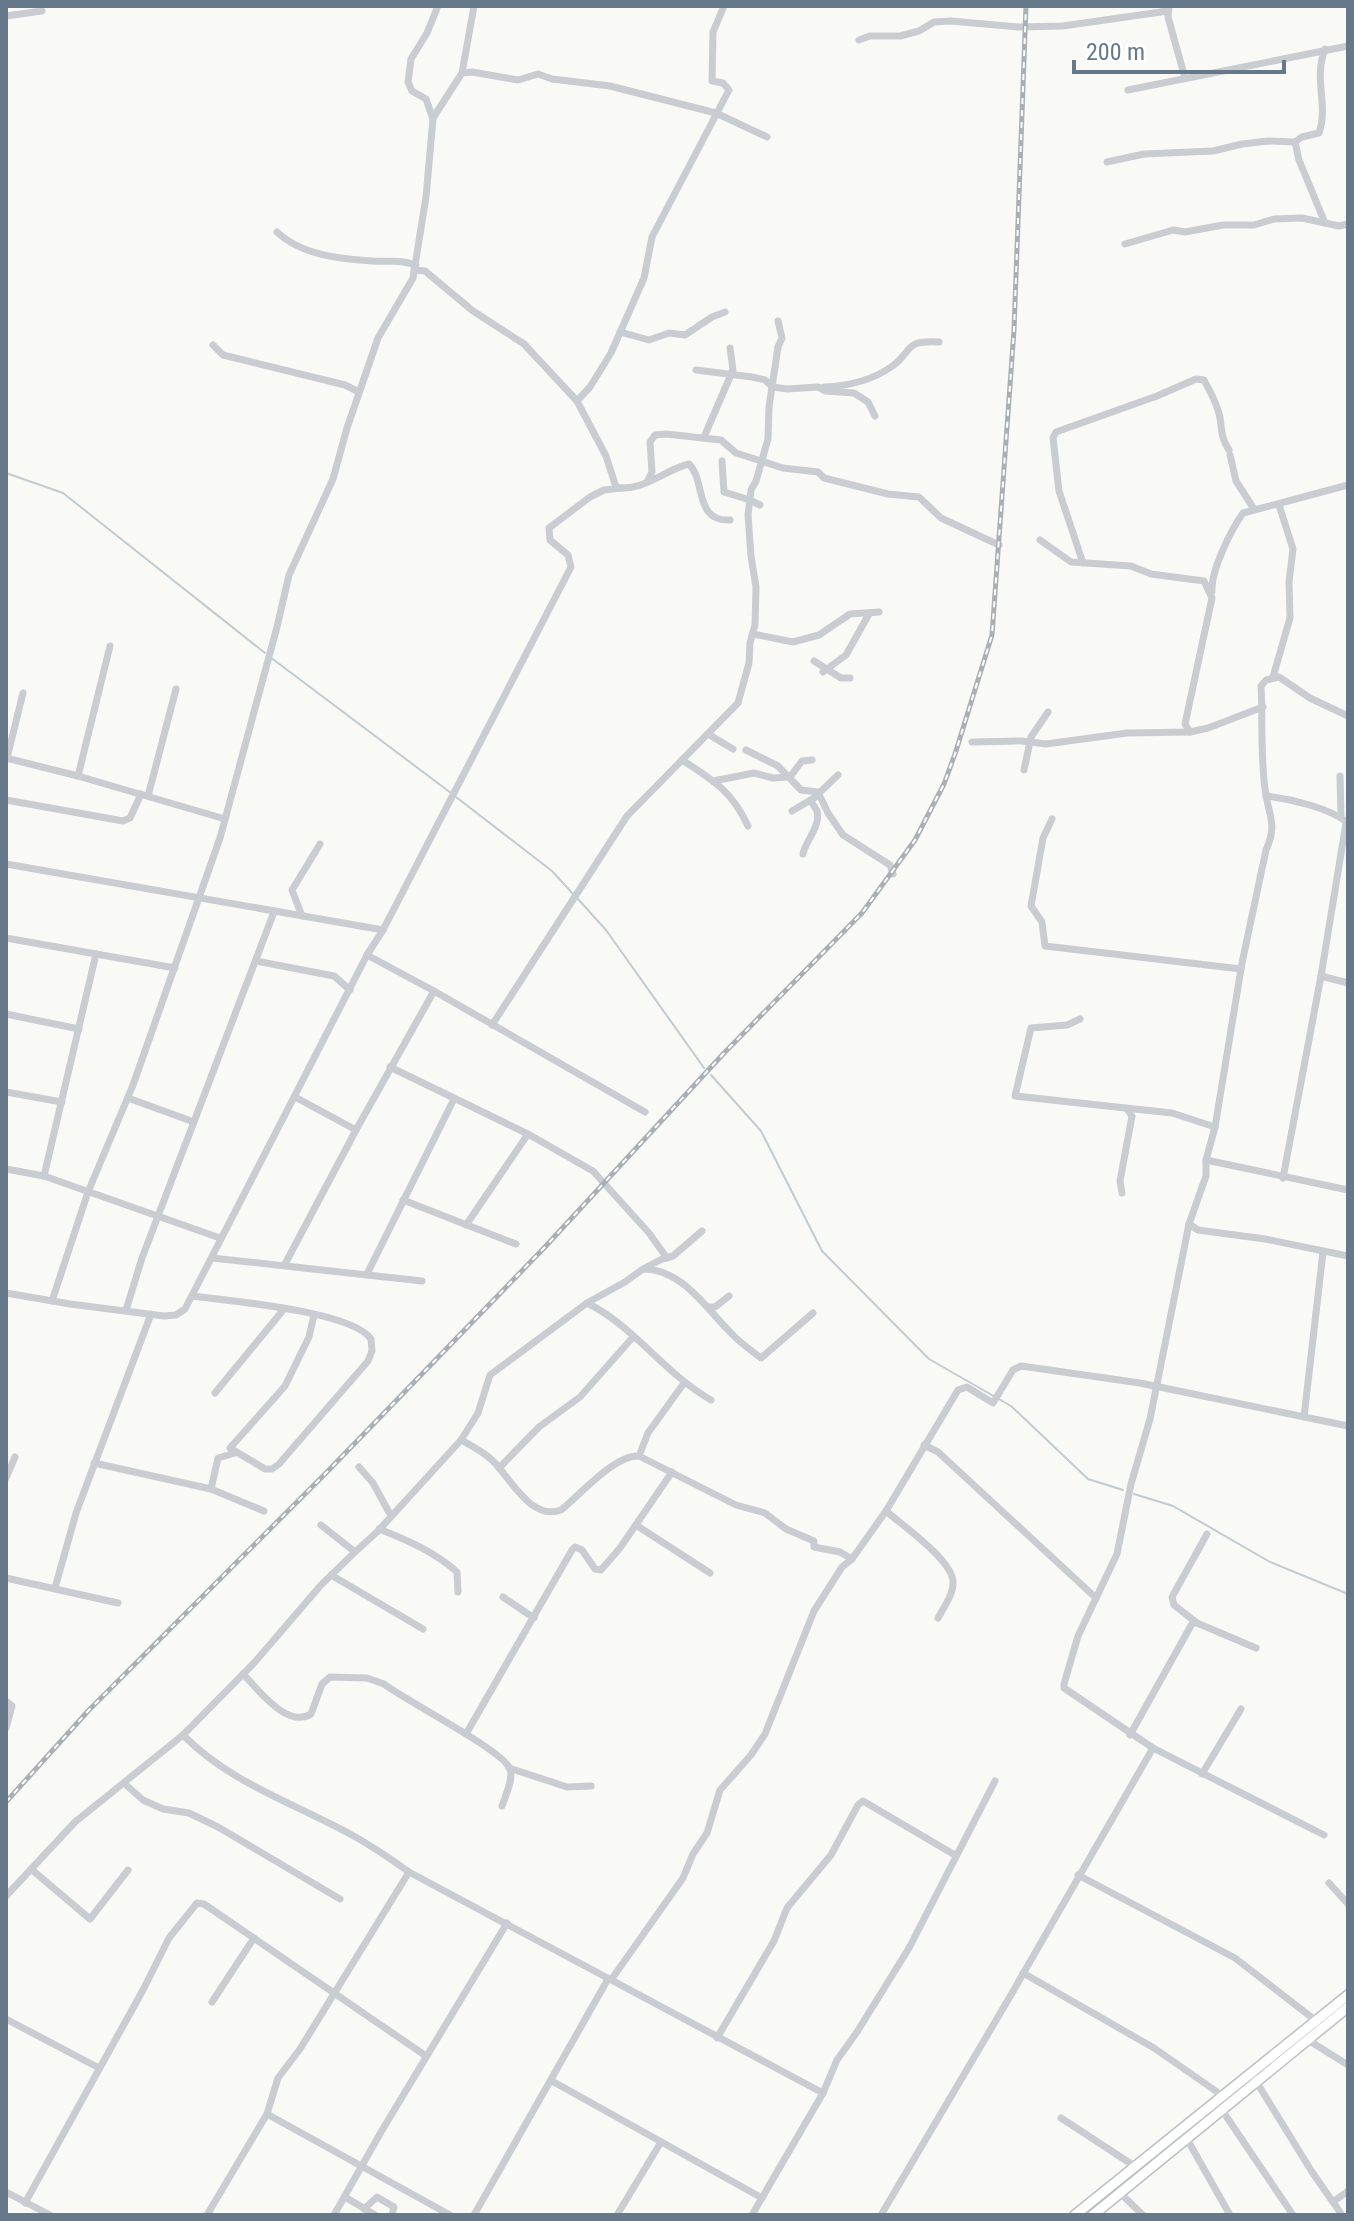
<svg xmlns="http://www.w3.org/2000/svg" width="1354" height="2221" font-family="'Roboto Condensed',sans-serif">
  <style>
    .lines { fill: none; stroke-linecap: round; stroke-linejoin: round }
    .stream { stroke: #c1ccd1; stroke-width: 2 }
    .major-casing { stroke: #bcc0c4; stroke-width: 12 }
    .minor { stroke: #c9cdd1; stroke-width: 7 }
    .major { stroke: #fff; stroke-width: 9 }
    .rail-casing { stroke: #a8afb5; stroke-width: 5 }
    .rail { stroke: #fff; stroke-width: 2; stroke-dasharray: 6; stroke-linecap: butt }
  </style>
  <rect width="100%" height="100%" fill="#f9f9f6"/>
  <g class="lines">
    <g class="stream">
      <path d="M6 473 63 493 265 653"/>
      <path d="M270 657 451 793"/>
      <path d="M456 797 552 871 574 895"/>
      <path d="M578 899 606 930 704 1068"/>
      <path d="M711 1075 761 1131 822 1251 929 1359 1011 1406 1088 1479 1123 1490"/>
      <path d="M1134 1494 1173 1506 1270 1562 1348 1594"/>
    </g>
    <defs>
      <g id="major">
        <path d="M1075 2215 1348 1995"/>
        <path d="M1093 2215 1348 2007"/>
      </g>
    </defs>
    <use href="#major" class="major-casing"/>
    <g class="minor">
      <path d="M1169 6 1168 17 1185 78"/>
      <path d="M6 16 42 11"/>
      <path d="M859 40 870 36H900L919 31 934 22 951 21 1019 27 1063 26 1168 11"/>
      <path d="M462 73 474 6"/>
      <path d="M1128 90 1348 46"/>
      <path d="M433 118 462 73 472 72 518 80 538 74 552 79 610 86 716 113 767 137"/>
      <path d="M1295 142 1302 137 1319 133C1329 105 1313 80 1325 49"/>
      <path d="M1107 162 1144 154 1213 151 1242 144 1268 141 1295 142 1299 160 1325 223 1339 226 1348 224"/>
      <path d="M277 232C301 255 340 259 372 261 390 262 397 259 416 265"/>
      <path d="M1125 244 1173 230 1185 232 1223 225H1254L1274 219 1302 218 1325 223"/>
      <path d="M414 270 425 271 473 311 524 344 577 401 606 456 616 487C641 493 666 469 689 464 706 481 694 522 730 520"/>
      <path d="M620 332 649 340 669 333 685 335 712 317 725 312"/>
      <path d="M213 345 223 355 345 385 359 392"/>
      <path d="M696 370 752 377 765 380 773 387 787 389 818 387 825 391 854 393 868 402 875 416"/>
      <path d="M824 387C848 386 871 381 891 367 914 351 902 340 939 342"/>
      <path d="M577 401 590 387 611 353 644 278 652 237 729 90 723 83 712 81 713 32 724 6"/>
      <path d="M704 437 733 370 730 348"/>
      <path d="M1230 455 1236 481 1254 509"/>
      <path d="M722 461 724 492 750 500 760 505"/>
      <path d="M647 482 652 472 650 442 655 435 666 434 721 440 736 453 755 459 783 468 818 472 824 478 888 494 919 497 941 518 999 545"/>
      <path d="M1040 540 1071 562 1131 566 1151 574 1204 581 1212 598 1185 724 1190 732"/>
      <path d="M1083 563 1059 491 1053 438 1056 432 1157 396 1196 379 1204 380C1210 391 1218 405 1220 418 1222 431 1221 438 1229 450"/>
      <path d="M1212 591C1211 570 1231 530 1243 513L1348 485"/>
      <path d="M753 634 793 642 819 635 850 614 879 612"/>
      <path d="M814 661 841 678H850"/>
      <path d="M823 672 846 655 869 614"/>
      <path d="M1273 677 1290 618 1289 582 1293 549 1279 505"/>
      <path d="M708 734 733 749"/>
      <path d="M972 742 1022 741 1046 744 1127 733 1190 732 1208 728 1263 707"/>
      <path d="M746 750 778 766 801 790 818 792 828 813 843 835 890 865 893 874"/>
      <path d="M6 758 78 776 225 819"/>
      <path d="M7 758 23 693"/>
      <path d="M682 760C713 780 732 791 748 826"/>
      <path d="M1024 770 1031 737 1048 712"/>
      <path d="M78 776 110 646"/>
      <path d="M1340 776 1341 816"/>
      <path d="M713 781 754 773 773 778 790 777 802 761 812 760"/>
      <path d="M148 796 176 689"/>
      <path d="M1266 796C1291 799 1330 808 1348 823"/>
      <path d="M6 800 123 821 130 818 141 794"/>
      <path d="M792 811 814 798 838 775"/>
      <path d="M1052 819 1043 838 1031 906 1042 922 1045 946 1241 969"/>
      <path d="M803 854C805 842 821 826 817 811 815 807 812 804 811 800"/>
      <path d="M6 864 383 930 367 955 185 1309 176 1315 164 1316 70 1304 6 1293"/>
      <path d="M302 916 292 890 320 844"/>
      <path d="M383 930 571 567 568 555 550 540 549 528 590 497 604 490 622 488"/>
      <path d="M6 938 175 968"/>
      <path d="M367 955 434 991"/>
      <path d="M256 961 334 976 350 990"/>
      <path d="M1321 976 1348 983"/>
      <path d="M6 1014 79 1029"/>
      <path d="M1080 1019 1067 1025 1031 1028 1015 1096 1172 1113 1215 1127"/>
      <path d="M492 1025 627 816 738 703 749 663 750 643 755 625 756 587 751 556 748 515 751 490 756 481 768 439 769 407 778 347 782 338 778 321"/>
      <path d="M390 1067 528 1134 593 1171 649 1233 667 1258"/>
      <path d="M6 1092 62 1102"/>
      <path d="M295 1097 356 1130"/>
      <path d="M128 1098 194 1122"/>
      <path d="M1206 1160 1348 1190"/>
      <path d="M6 1169 44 1176 220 1238"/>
      <path d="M44 1176 96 954"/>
      <path d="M1283 1178 1321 976 1346 823"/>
      <path d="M1122 1193 1120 1181 1132 1116 1127 1109"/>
      <path d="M403 1200 516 1244"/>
      <path d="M1189 1224 1206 1176V1160L1215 1127 1242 963 1266 850C1277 825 1270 819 1266 795 1260 764 1263 719 1261 686L1266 680 1279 677 1310 698 1348 716"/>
      <path d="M466 1225 528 1134"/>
      <path d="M212 1258 422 1281"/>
      <path d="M285 1264 356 1130 434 991 645 1112"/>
      <path d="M645 1268 662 1259 673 1256 702 1231"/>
      <path d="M367 1274 454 1099"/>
      <path d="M193 1296C230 1301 352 1311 371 1339L372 1351 368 1361 279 1464 272 1469H265L230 1448 285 1386 309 1337 314 1315"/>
      <path d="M52 1301 88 1192 133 1085 220 838 277 627 289 575 333 479 347 428 378 338 413 278 426 197 433 119 426 99 412 91 408 82 411 59 427 33 438 6"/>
      <path d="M587 1303 625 1282 643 1269C683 1269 706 1309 732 1334 740 1343 751 1350 761 1358L813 1313"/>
      <path d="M708 1307H715L729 1296"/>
      <path d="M126 1310 142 1258 274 912"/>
      <path d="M215 1393 284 1309"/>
      <path d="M1304 1417 1323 1252"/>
      <path d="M461 1440C472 1446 484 1452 493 1461 511 1479 531 1521 561 1510 579 1496 615 1454 639 1456L736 1505 765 1513 786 1529 814 1541V1547L840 1552 852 1559"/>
      <path d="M924 1445 938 1452 1096 1598"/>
      <path d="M639 1456 648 1433 684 1383"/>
      <path d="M94 1463 211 1489 264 1511"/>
      <path d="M359 1467 373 1483 391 1516"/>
      <path d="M499 1468 539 1427 580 1397 633 1337"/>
      <path d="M6 1478 15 1457"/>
      <path d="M211 1489 218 1458 235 1453"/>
      <path d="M886 1511C902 1525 954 1561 953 1583 953 1595 944 1607 938 1618"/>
      <path d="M636 1525 710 1573"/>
      <path d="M379 1529C407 1540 435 1552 457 1572L458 1592"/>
      <path d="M1207 1534 1172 1597 1174 1605 1197 1623 1256 1648"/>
      <path d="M355 1552 378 1531 461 1440 478 1413 490 1375 587 1303C634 1326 665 1374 711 1400"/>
      <path d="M331 1575 423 1629"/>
      <path d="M6 1578 118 1603"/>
      <path d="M55 1588 76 1513 151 1314"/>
      <path d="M503 1597 534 1618"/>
      <path d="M243 1674C258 1689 287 1729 311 1714L322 1684 330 1677 367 1678 384 1684C406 1701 503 1750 510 1769 514 1779 505 1796 502 1806"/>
      <path d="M6 1701 12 1706 6 1728"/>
      <path d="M466 1734 572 1550 575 1547 582 1550 595 1569 601 1570 620 1548 672 1472"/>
      <path d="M183 1735C230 1783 294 1803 352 1835 372 1846 391 1859 409 1872L823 2093 752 2215"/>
      <path d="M1130 1735 1193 1622 1197 1623"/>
      <path d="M509 1768 567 1787 591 1786"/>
      <path d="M1202 1774 1241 1709"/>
      <path d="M125 1784 143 1800 163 1809 189 1813 218 1827 340 1899"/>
      <path d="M1324 1835 1153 1748 1064 1688V1684L1078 1636 1117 1554 1131 1484 1150 1419 1189 1224 1198 1230 1265 1239 1348 1256"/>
      <path d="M31 1869 90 1919 128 1870"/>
      <path d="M1078 1875 1235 1958 1315 2020"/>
      <path d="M1329 1883 1348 1904"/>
      <path d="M6 1896 75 1822 183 1735 254 1663 321 1585 355 1552 321 1525"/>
      <path d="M1023 1973 1154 2048 1223 2096"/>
      <path d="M611 1980 683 1878 693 1854 707 1833 720 1790 751 1755 765 1734 814 1611 842 1567 852 1559 886 1511 958 1390 967 1387 993 1403 1013 1370 1021 1366 1140 1383 1348 1426"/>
      <path d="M212 2002 254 1938"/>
      <path d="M6 2019 99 2068"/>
      <path d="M717 2038 774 1941 787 1908 831 1855 858 1805 863 1801 955 1855"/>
      <path d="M1308 2040 1348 2065"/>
      <path d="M1251 2073 1312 2172 1342 2215"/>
      <path d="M552 2081 762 2198"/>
      <path d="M823 2093 837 2060 857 2032 909 1948 995 1781"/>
      <path d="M1222 2110 1293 2215"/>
      <path d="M267 2114 278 2078 300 2049 409 1872"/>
      <path d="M1061 2118 1136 2167"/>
      <path d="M1187 2139 1230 2215"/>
      <path d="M6 2192 50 2215"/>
      <path d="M1120 2193 1143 2215"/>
      <path d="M345 2197 375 2215"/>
      <path d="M1333 2202 1348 2191"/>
      <path d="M25 2203 143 1990 169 1938 197 1903 204 1904 426 2056"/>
      <path d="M364 2209 377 2197 394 2207 392 2215"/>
      <path d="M207 2215 267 2114 450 2215"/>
      <path d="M334 2215 381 2132 507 1923"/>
      <path d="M474 2215 608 1979"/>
      <path d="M617 2215 661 2142"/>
      <path d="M881 2215 1008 2000 1153 1748"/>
    </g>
    <use href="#major" class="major"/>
    <defs>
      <path id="rail" d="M6 1802 89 1710 326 1473 544 1248 725 1052 862 913 915 840 944 784 955 754 992 635 1014 330 1026 6"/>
    </defs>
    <use href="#rail" class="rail-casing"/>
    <use href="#rail" class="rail"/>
  </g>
  <rect width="1354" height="2221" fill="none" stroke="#65798b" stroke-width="16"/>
  <path d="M1074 60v12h210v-12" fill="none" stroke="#65798b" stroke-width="4"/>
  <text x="1086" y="60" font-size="24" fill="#65798b" stroke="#ffffff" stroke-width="6" paint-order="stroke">200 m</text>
</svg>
